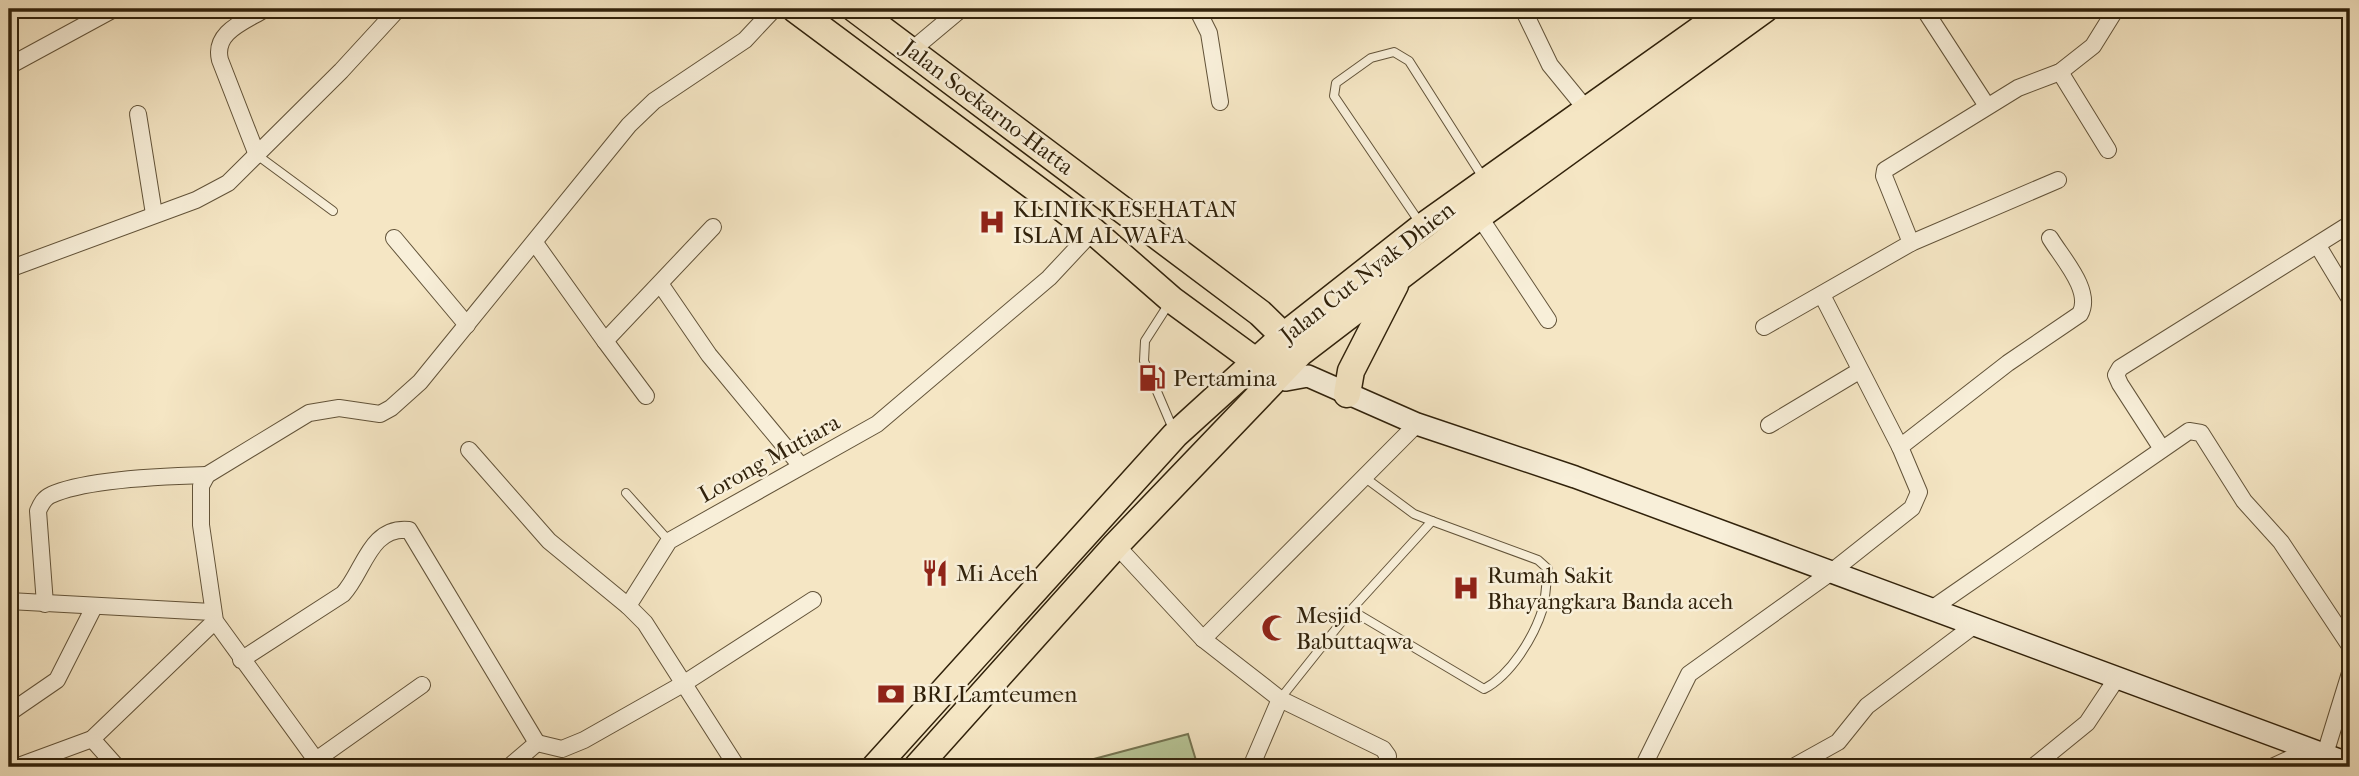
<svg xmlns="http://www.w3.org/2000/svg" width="2359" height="776" font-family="'IM FELL French Canon',serif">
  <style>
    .green { fill: #b7c697; stroke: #747451; stroke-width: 2 }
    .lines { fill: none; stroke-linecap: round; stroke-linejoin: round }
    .service-casing { stroke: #625339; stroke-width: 10 }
    .minor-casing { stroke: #625339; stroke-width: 18 }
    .secondary-casing { stroke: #31220b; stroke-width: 24 }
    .trunk-casing { stroke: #31220b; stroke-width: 29 }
    .service { stroke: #f8efd9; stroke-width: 8 }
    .minor { stroke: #f8efd9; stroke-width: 16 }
    .secondary { stroke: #f8efd9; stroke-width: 21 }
    .trunk { stroke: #f5e6c4; stroke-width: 26 }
    .labels { text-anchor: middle; stroke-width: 5; stroke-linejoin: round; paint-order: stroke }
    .street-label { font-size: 23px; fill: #31220b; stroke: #f8efd9 }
    .poi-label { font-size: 23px; fill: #31220b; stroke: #f8efd9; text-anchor: start }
  </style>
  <rect width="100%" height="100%" fill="#f5e6c4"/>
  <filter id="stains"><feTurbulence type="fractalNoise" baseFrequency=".00286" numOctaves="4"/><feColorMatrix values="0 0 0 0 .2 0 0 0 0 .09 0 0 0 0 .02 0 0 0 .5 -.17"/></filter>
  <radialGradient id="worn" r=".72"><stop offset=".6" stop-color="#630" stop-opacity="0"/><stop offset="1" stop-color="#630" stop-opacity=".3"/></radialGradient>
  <path class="green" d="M1188 734 1198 767H1092L1090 760Z"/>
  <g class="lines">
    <defs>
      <g id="service">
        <path d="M257 155 333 211"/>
        <path d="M1420 223 1334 96 1336 83 1371 58 1394 52 1409 61 1484 179"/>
        <path d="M1170 302 1145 341 1144 361 1173 429"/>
        <path d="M1364 477 1414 514 1432 521"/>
        <path d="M626 493 669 541"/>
        <path d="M1280 699 1351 610 1432 521 1538 560 1548 569C1546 582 1546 596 1543 608 1534 637 1511 675 1484 689L1351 610"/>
      </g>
      <g id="minor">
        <path d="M1197 9 1209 33 1220 102"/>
        <path d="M1523 9 1550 65 1586 109"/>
        <path d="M1924 9 1987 106"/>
        <path d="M912 50 961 9"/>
        <path d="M9 66 114 9"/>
        <path d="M2060 72 2108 150"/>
        <path d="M138 114 154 214"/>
        <path d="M257 155 220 60C213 32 244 22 265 9"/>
        <path d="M1479 216 1548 320"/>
        <path d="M394 238 467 325"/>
        <path d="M535 243 605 341 713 227"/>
        <path d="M1911 243 1884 176 1885 170 2018 88 2060 72 2093 46 2116 9"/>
        <path d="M2318 246 2350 299"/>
        <path d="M9 269 196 200 228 183 341 71 398 9"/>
        <path d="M661 285 709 355 801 466"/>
        <path d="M1764 327 1911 243 2058 180"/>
        <path d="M605 341 646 396"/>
        <path d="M1769 425 1859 371"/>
        <path d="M1900 447 2008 363 2080 314C2093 291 2062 258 2050 238"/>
        <path d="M2162 449 2120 384 2116 375 2120 368 2350 224"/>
        <path d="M469 450 549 541 628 606"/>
        <path d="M1116 545 1203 639 1280 699 1383 749 1388 756 1384 767"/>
        <path d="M9 601 212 612"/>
        <path d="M45 604 38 511C41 504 44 498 51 495 86 479 167 476 207 475"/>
        <path d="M1933 608 2189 431 2201 433 2244 501 2281 542 2350 646"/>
        <path d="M1203 639 1417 424"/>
        <path d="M241 660 343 594C364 572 369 526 409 530L537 743"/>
        <path d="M9 713 57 680 94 607"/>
        <path d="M92 739 117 767"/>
        <path d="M2325 754 2350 673"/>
        <path d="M316 760 422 685"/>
        <path d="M16 767 92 739 215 621"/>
        <path d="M321 767 215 621 201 525V486L207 475 309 413 339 408 380 414 391 408 420 382 629 125 654 101 745 40 774 9"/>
        <path d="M509 767 537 743 562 749 584 740 683 684 813 600"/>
        <path d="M737 767 645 623 628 606 669 541 877 424 1049 278 1093 231"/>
        <path d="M1251 767 1280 699"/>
        <path d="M1643 767 1689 674 1830 573 1912 508 1919 492 1900 447 1822 295"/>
        <path d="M1793 767 1838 742 1867 706 1976 624"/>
        <path d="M2033 767 2087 723 2117 678"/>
        <path d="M2272 767 2309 750"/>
      </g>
      <path id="secondary" d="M1277 377 1286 380 1308 376 1417 424 1575 477 2350 764"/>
      <g id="trunk">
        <path d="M795 9 1093 231 1172 300 1269 371"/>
        <path d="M855 9 1260 313 1297 349"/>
        <path d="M1347 394 1351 371 1395 285"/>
        <path d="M875 767 1175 435 1285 335 1422 227 1729 9"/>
        <path d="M917 767 1116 545 1300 353 1479 216 1765 9"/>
      </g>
    </defs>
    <use href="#service" class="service-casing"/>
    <use href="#minor" class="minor-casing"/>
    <use href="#secondary" class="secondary-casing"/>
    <use href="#trunk" class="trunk-casing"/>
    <use href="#service" class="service"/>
    <use href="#minor" class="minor"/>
    <use href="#secondary" class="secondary"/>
    <use href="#trunk" class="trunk"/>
  </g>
  <defs>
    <symbol id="hospital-bare" viewBox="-9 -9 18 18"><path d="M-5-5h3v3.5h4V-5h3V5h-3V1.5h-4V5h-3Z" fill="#8f2418" stroke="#f8efd9" stroke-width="2.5" paint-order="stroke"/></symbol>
    <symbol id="fuel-bare" viewBox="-9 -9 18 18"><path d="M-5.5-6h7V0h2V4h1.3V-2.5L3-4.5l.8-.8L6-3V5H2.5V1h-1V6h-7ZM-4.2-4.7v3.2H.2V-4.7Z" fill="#8f2418" stroke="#f8efd9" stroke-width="2.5" paint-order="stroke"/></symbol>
    <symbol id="restaurant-bare" viewBox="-9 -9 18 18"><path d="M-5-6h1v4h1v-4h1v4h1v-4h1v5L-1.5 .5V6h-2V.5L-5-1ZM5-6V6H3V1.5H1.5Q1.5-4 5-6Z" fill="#8f2418" stroke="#f8efd9" stroke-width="2.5" paint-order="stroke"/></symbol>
    <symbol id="mosque-bare" viewBox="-9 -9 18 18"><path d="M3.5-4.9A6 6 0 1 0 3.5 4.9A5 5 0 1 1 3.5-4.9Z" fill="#8f2418" stroke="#f8efd9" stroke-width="2.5" paint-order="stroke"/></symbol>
    <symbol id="bank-bare" viewBox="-9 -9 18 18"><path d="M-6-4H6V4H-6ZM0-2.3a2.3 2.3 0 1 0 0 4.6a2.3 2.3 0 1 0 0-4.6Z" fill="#8f2418" stroke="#f8efd9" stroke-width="2.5" paint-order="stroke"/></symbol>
  </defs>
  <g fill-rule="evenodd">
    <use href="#hospital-bare" x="973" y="203" width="38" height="38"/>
    <use href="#fuel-bare" x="1133" y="359" width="38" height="38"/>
    <use href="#restaurant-bare" x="916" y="554" width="38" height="38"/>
    <use href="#hospital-bare" x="1447" y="569" width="38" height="38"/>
    <use href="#mosque-bare" x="1256" y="609" width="38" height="38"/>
    <use href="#bank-bare" x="872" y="675" width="38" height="38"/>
  </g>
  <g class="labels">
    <g class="street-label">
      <text transform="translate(988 107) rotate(37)" y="8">Jalan Soekarno-Hatta</text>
      <text transform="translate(1367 272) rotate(-38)" y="8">Jalan Cut Nyak Dhien</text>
      <text transform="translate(769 458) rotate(-29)" y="8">Lorong Mutiara</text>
    </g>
    <g class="poi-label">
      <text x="1013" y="217">KLINIK KESEHATAN<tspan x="1013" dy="26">ISLAM AL WAFA</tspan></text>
      <text x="1173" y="386">Pertamina</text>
      <text x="956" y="581">Mi Aceh</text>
      <text x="1487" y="583">Rumah Sakit<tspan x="1487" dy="26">Bhayangkara Banda aceh</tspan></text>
      <text x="1296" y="623">Mesjid<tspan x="1296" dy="26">Babuttaqwa</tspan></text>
      <text x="912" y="702">BRI Lamteumen</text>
    </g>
  </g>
  <rect width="2359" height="776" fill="none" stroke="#f5e6c4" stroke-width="35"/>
  <rect x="10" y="10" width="2338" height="755" fill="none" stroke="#31220b" stroke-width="3.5"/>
  <rect x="18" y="18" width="2324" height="741" fill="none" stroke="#31220b" stroke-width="2"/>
  <rect width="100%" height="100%" filter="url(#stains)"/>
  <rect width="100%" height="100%" fill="url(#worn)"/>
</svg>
